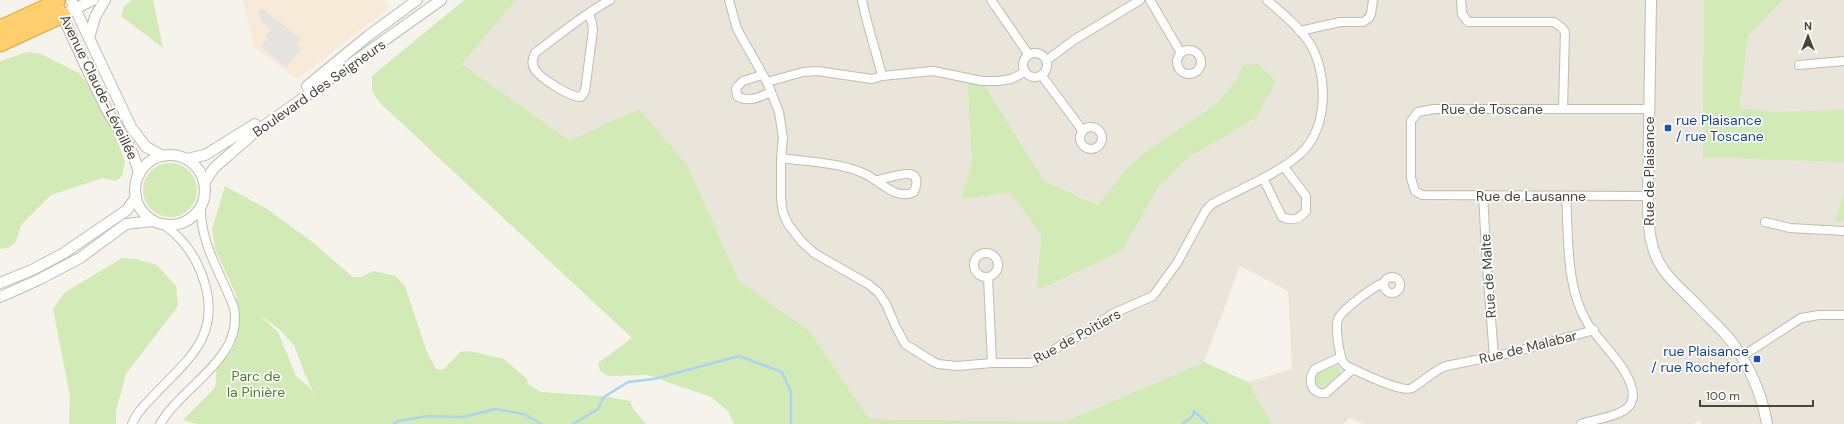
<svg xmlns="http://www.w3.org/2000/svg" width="1844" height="424" font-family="'DM Sans',sans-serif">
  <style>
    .residential { fill: #eae5da; fill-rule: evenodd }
    .commercial { fill: #f7ead8 }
    .green { fill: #d2eab5; fill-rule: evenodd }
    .parking { fill: #e5e3e0 }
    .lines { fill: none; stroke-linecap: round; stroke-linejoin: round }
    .stream { stroke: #a9d4f2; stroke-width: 2.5 }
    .minor-casing { stroke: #c2bbae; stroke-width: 10 }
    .tertiary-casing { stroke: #c2bbae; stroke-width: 12 }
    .motorway-casing { stroke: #e0a43c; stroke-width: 17 }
    .minor { stroke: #fff; stroke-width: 8 }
    .tertiary { stroke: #fff; stroke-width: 10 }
    .motorway { stroke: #ffcf6e; stroke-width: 15 }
    .transit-dot { fill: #1a4fb4; stroke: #fff; stroke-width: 1.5 }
    .labels { text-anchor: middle; stroke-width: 3.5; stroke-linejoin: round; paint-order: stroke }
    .street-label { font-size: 14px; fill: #4b4439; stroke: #fff }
    .transit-label { font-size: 14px; fill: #164399; stroke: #fff; text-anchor: start }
    .park-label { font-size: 14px; fill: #4a7f2a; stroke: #fff }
  </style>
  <rect width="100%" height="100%" fill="#f6f3ec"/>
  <path class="residential" d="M516 0H1844V424H1701L1700 420 1694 424H1364L1349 418 1344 424H1272L1248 382 1292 369 1288 291 1240 266 1204 362 1064 422 869 419 810 331 739 281 688 166 570 141 462 64ZM1243 66 1256 118 1188 158 1159 186 1122 251 1038 291 1041 235 1011 193 961 199 972 162 967 78 982 81 1044 181 1099 205 1127 168 1149 149 1217 103 1237 79Z"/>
  <path class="commercial" d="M243 0H385L389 8 297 79 254 47Z"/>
  <g class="green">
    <path d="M132 0H153L163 48 121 16 124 7Z"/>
    <path d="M464 0H516L462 64 570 141 639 109 688 166 739 281 810 331 869 419 1064 422 1204 362 1248 382 1272 424H734L728 411 711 397 647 375 608 376 600 371 598 363 632 338 380 103 372 91V76Z"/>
    <path d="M1704 0H1783L1748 36 1739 108 1778 112 1844 110V162L1703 157Z"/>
    <path d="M28 52 41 54 79 73 97 98 113 131 125 161 122 176 116 181 103 178 51 195 22 224 15 243 8 248 0 249V61Z"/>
    <path d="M1257 63 1276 81 1256 118 1188 158 1159 186 1122 251 1037 291 1041 235 1011 193 961 199 972 162 967 78 982 81 1044 181 1098 205 1127 168 1149 149 1217 103 1237 79 1242 66Z"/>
    <circle cx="170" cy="190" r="27"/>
    <path d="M225 186 267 209 311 241 353 277H360L374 271 395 276 405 286 427 352 436 369 443 370 460 352 470 351 504 359 527 379 528 384 541 392 602 396 630 401 634 410 646 424H197L183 420 214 389C218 382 215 375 217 368 219 362 225 358 229 354 242 337 239 316 234 298L238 299 215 249 212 229ZM257 313 279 329 294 345 304 372 316 398 310 388 296 376 278 332Z"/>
    <path d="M1844 191V219L1843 222H1835Z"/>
    <path d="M122 258 135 259 157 265 176 286 178 306 126 374 116 411V424H69L70 396 53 309 64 293Z"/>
    <path d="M1335 366 1339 367 1340 374 1327 385 1319 386 1316 384 1315 378 1319 371Z"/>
  </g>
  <path class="parking" d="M262 8 301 39 296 45 301 49 286 68 261 47 267 39 265 37 271 29 261 21 259 12Z"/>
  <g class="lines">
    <g class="stream">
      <path d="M394 424 398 421 428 416 463 417 495 409 524 414 541 424"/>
      <path d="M573 424 598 409 604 397 628 382 654 379 739 356 782 372 791 392V424"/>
      <path d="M1182 424 1192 417 1194 411 1208 424"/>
    </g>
    <defs>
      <g id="minor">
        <path d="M729 0 737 29 767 82 779 112 783 138 781 158V199L783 213 788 224 801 241 814 253 868 284 878 292 886 304 896 327 905 344 932 361 938 364 957 366 992 363H1031L1038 360 1068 341 1087 332 1112 314 1153 296 1177 263 1206 210 1212 204C1241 188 1275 176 1300 154 1329 129 1329 71 1308 41 1298 25 1281 13 1267 0"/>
        <path d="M862 0C867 26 876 50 882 76"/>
        <path d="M991 0 1029 55"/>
        <path d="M1150 0 1181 53"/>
        <path d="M1461 0 1462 14 1468 22H1554L1562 28 1565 32 1563 109"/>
        <path d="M589 14 592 23 593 30 585 91 581 97C570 97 539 78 534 68 531 63 533 58 535 53 559 35 584 14 610 0"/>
        <path d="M1300 31 1340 22H1363L1369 18 1371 14 1373 0"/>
        <circle cx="1189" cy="62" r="12"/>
        <circle cx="1035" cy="65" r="12"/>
        <path d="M1047 60 1074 40 1140 0"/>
        <path d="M1799 65 1844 61"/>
        <path d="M762 75 743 81 736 88 737 96C749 103 759 97 771 92"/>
        <path d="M1042 76 1083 131"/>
        <path d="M767 82 803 72 817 71 872 79 882 76 933 71 982 81H998L1011 79 1025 72"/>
        <circle cx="1091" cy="138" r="11"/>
        <path d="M781 158C808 162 840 162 865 174 880 181 896 201 914 192 926 162 891 178 878 180"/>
        <path d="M1263 178 1282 217C1292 221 1299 220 1306 211V196L1284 167"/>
        <path d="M1483 195 1487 267 1494 357"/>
        <path d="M1566 196C1569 238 1565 287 1588 324 1600 343 1639 377 1632 401 1628 416 1594 419 1581 424"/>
        <path d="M1648 196 1422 195 1415 191 1411 178V121L1418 112 1434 109H1649"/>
        <path d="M1765 222 1790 228 1844 231"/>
        <circle cx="986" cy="265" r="12"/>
        <path d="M988 277 992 363"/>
        <circle cx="1392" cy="285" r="8"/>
        <path d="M1384 283C1375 285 1342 310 1338 319 1335 327 1339 354 1343 362 1345 366 1349 367 1353 369 1364 374 1402 393 1412 388 1424 381 1433 371 1446 366L1515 352 1594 330"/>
        <path d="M1341 357 1315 369C1307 379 1310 395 1326 393L1353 369"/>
        <path d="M1741 357 1801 318 1819 315H1844"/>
        <path d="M132 424C137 411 147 403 156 393 190 358 221 334 204 281 197 258 184 239 164 225"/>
        <path d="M160 424C182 386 244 358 234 308 222 275 200 244 201 208"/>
      </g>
      <g id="tertiary">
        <path d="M71 0 131 127 146 147 163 156"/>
        <path d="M1651 0 1648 196C1648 217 1648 237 1656 256 1663 274 1679 287 1693 301 1704 313 1716 324 1727 336 1747 360 1762 393 1767 424"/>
        <path d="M60 10C75 43 90 77 107 110 119 131 135 150 139 175"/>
        <path d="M70 11 93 0"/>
        <path d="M89 38 95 17 105 0"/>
        <path d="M307 86 368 36 417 0"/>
        <circle cx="170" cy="190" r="35"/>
        <path d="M187 159 205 155 255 124"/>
        <path d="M204 183 214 168 254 133 441 0"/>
        <path d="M0 283 32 270 64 253 127 210 136 197"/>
        <path d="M0 297 38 280 80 258 126 224 153 221"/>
      </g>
      <g id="motorway">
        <path d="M0 28 57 2"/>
        <path d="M0 44 63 15"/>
      </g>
    </defs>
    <use href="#minor" class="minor-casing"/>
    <use href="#tertiary" class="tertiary-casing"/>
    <use href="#motorway" class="motorway-casing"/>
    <use href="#minor" class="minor"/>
    <use href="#tertiary" class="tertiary"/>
    <use href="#motorway" class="motorway"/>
  </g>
  <g class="transit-dot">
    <rect x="1664" y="124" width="8" height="8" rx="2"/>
    <rect x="1753" y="355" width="8" height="8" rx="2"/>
  </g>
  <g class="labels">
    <g class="street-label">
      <text transform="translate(99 87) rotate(64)" y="5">Avenue Claude-Léveillée</text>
      <text transform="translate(319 88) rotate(-35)" y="5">Boulevard des Seigneurs</text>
      <text x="1492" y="114">Rue de Toscane</text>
      <text transform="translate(1649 171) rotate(-90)" y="5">Rue de Plaisance</text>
      <text x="1531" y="201">Rue de Lausanne</text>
      <text transform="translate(1488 276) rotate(-94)" y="5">Rue de Malte</text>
      <text transform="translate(1077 336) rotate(-29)" y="5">Rue de Poitiers</text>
      <text transform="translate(1528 347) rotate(-14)" y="5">Rue de Malabar</text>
    </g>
    <g class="transit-label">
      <text x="1676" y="125">rue Plaisance<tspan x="1676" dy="16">/ rue Toscane</tspan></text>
      <text x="1749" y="356" text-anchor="end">rue Plaisance<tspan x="1749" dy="16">/ rue Rochefort</tspan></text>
    </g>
    <g class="park-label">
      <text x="256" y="381">Parc de<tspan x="256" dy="16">la Pinière</tspan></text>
    </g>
  </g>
  <g transform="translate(1808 36)" stroke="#ffffff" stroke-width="3" paint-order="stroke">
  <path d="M0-3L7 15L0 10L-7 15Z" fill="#4b4439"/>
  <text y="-6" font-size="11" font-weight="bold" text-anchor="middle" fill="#4b4439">N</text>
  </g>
  <path d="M1700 400v6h113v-6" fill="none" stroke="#4b4439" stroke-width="2"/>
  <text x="1706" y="400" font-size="12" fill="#4b4439" stroke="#ffffff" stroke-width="3" paint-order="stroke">100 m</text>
</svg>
